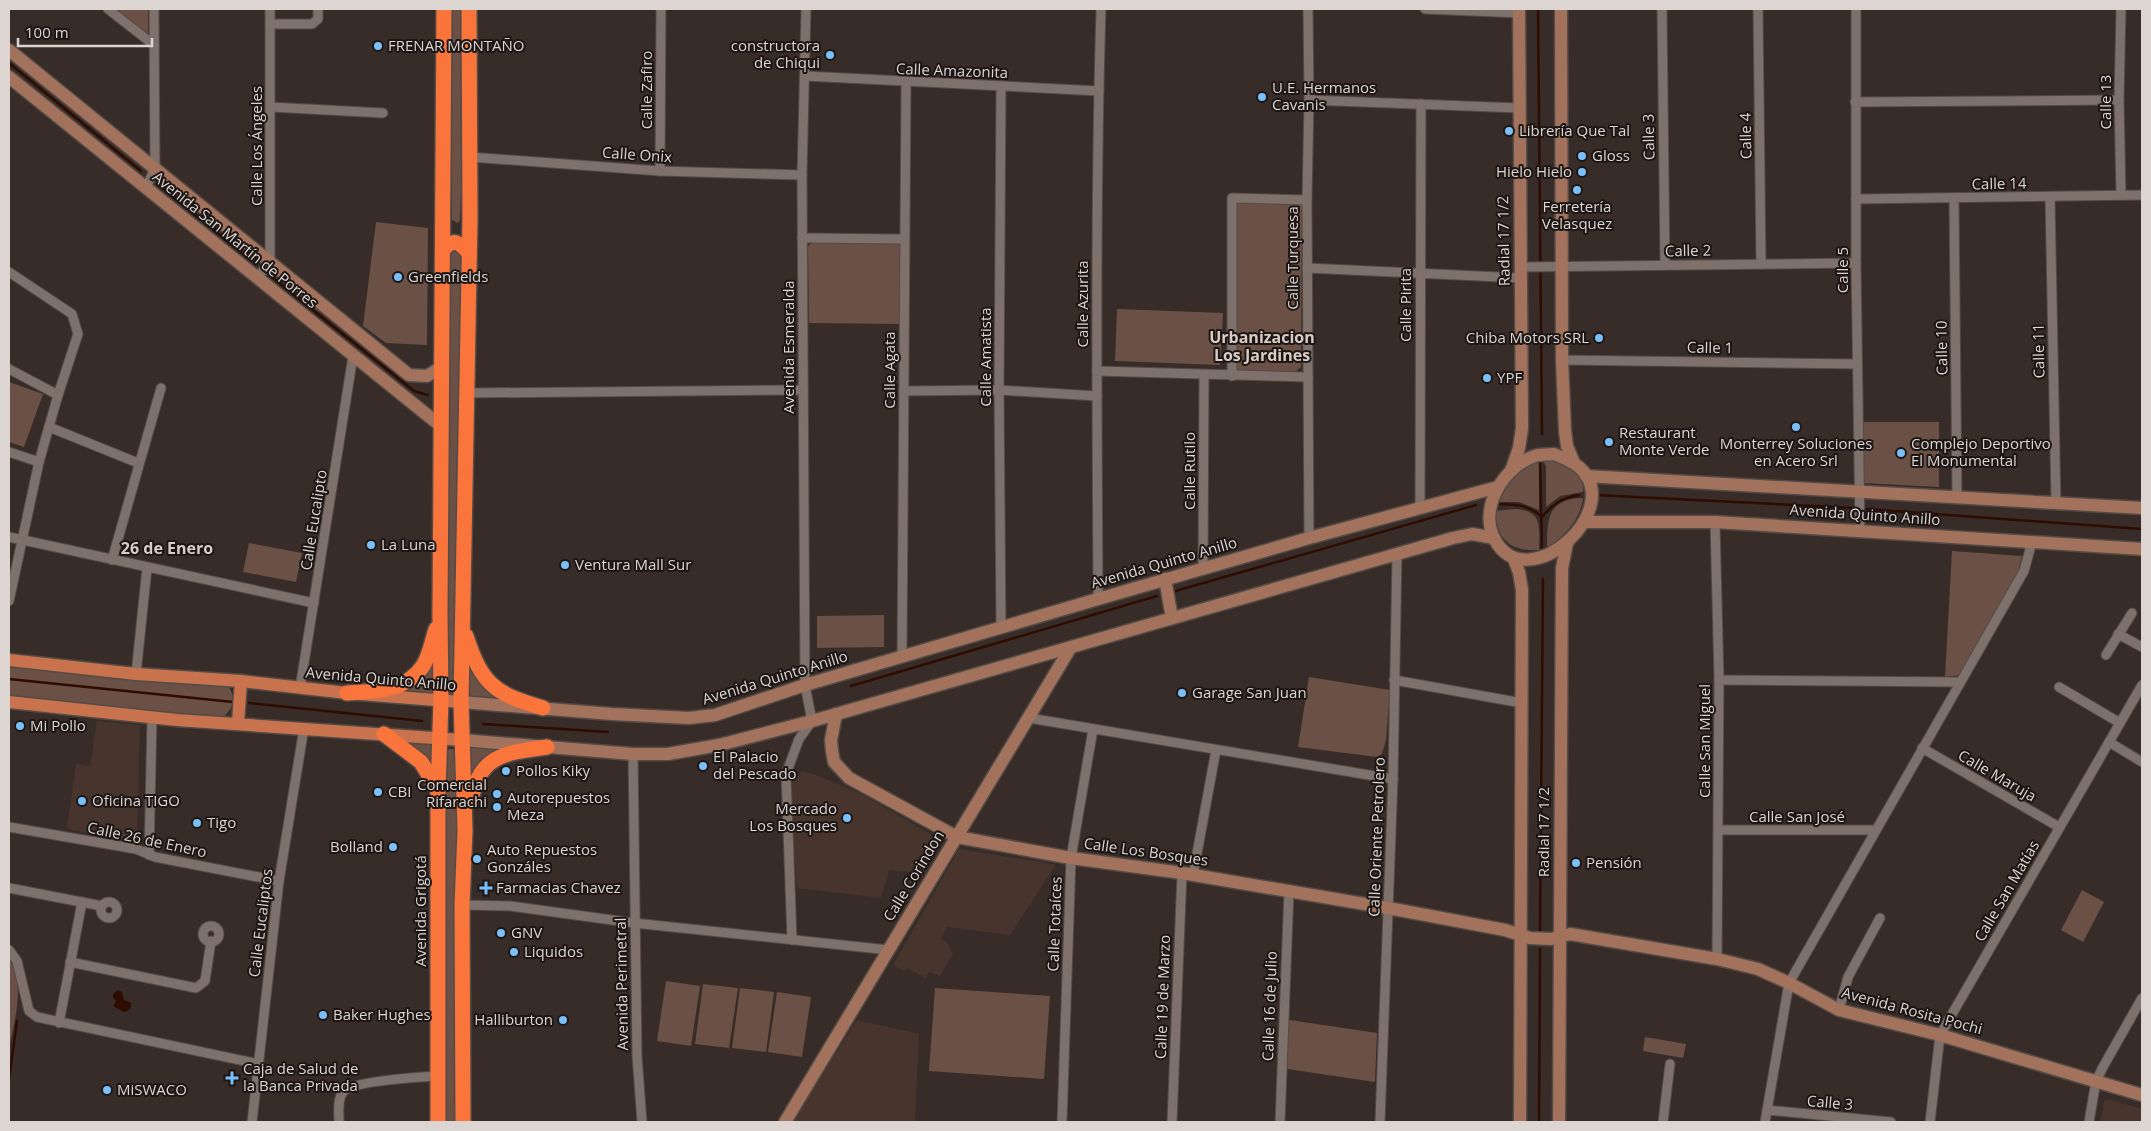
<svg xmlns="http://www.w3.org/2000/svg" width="2151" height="1131" font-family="'Open Sans',sans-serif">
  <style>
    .built { fill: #47342d }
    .green { fill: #6b5045 }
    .water { fill: #2e0c01 }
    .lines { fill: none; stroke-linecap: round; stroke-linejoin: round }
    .stream { stroke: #2e0c01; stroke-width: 2.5 }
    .street-casing { stroke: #544b46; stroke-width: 11 }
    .secondary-casing { stroke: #544b46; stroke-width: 15 }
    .primary-casing { stroke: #544b46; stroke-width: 15 }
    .highway-casing { stroke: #544b46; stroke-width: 18 }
    .street { stroke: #7e706a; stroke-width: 9 }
    .secondary { stroke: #a3725c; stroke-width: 12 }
    .primary { stroke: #c8734e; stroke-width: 12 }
    .highway { stroke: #fa753c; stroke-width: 15 }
    .poi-dot { fill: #7abff8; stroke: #1c1614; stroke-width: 2 }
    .labels { text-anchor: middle; stroke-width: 4; stroke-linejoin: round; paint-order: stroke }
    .poi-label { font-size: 15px; fill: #ddd5d2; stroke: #1c1614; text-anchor: start }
    .street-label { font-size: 15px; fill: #ddd5d2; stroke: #1c1614 }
    .neighbourhood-label { font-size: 16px; font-weight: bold; fill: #dacbc5; stroke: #1c1614 }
  </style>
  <rect width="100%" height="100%" fill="#382c28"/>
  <g class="built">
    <path d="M97 721 140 725 137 842 67 829 76 764 90 766Z"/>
    <path d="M802 771 816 775 862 794 942 841 921 873 889 870 881 898 797 888 789 789 793 780Z"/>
    <path d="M959 849 1053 864 1055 866 1010 935 947 927 941 939 947 942 953 954 940 976 929 972 926 978 907 968 904 971 893 965Z"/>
    <path d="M857 1020 919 1034 915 1122H792Z"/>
    <path d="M2108 1099 2142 1109V1122H2100L2104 1102Z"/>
  </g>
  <g class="green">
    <path d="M112 9H148V35H145Z"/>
    <path d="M453 9H463V133L460 220 458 223 452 220 451 135Z"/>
    <path d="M1235 202 1302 203 1301 367 1295 372H1238L1236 370Z"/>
    <path d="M376 222 428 228 427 345 386 343 363 326Z"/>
    <path d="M813 242 898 243 901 248 900 324 809 323 808 246Z"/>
    <path d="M452 247 462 254 456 699 448 698 449 251Z"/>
    <path d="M1117 309 1223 313 1220 365 1115 361Z"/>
    <path d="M9 382 43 394 24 447 9 442Z"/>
    <path d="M1863 422H1939V487L1862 483Z"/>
    <path d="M1555 460C1568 465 1586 475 1583 492L1560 496 1546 507V466L1543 461Z"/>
    <path d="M1539 461V510L1519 502H1497C1504 482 1520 469 1539 461Z"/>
    <path d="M1583 498C1581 519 1564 537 1547 548 1547 519 1547 499 1583 498Z"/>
    <path d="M1515 509C1544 511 1539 528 1539 550 1510 552 1497 539 1495 511Z"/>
    <path d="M249 543 302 553 296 582 243 572Z"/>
    <path d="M1952 551 2022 556 2016 580 1961 675 1945 677Z"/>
    <path d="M884 615V647L817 648V616Z"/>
    <path d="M469 654 511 702 468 699Z"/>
    <path d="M433 657 436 697 394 690Z"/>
    <path d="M9 663 228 685 234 698 231 708 223 718 9 695Z"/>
    <path d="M1309 677 1390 690 1386 740 1382 754 1377 757 1298 747Z"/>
    <path d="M434 740 433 778 403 742Z"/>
    <path d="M471 747 512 749 503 751 468 798Z"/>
    <path d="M449 749H453L457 754 458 1083 456 1122H443L446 753Z"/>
    <path d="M2082 890 2104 902 2083 942 2061 930Z"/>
    <path d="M9 958C26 986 14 1020 9 1050Z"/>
    <path d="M666 981 700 986 691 1046 657 1041Z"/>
    <path d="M703 984 738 988 729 1048 695 1044Z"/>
    <path d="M740 988 774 992 766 1052 732 1048Z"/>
    <path d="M935 988 1050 996 1044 1079 929 1071Z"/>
    <path d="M777 992 811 997 802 1057 768 1052Z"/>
    <path d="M1283 1019 1377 1033 1375 1082 1281 1068Z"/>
    <path d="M1645 1037 1686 1044 1683 1058 1643 1051Z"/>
  </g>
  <path class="water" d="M118 990 122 992 124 1000 131 1003V1007L128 1011 124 1012 113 1006 116 1001 113 998V994Z"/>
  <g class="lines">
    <g class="stream">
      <path d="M1538 9 1542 434"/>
      <path d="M9 63 141 171"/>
      <path d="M160 186 249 259"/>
      <path d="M273 278 414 391 428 395"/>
      <path d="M1540 461 1542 549"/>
      <path d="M1596 495 1854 508"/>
      <path d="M1495 504C1515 505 1526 503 1542 517 1553 504 1561 498 1579 495"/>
      <path d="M1866 509 2142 529"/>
      <path d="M1172 592 1476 505"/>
      <path d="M9 679 233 702"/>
      <path d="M851 686 1157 596"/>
      <path d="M249 703 422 721"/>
      <path d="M483 724 608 732"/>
      <path d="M1540 933 1543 579"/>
      <path d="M9 1079 17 1021"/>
      <path d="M1539 1122 1540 949"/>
    </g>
    <defs>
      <g id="street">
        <path d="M108 9 154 45"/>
        <path d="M1308 9 1309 100 1307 200 1309 538"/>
        <path d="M1425 9 1519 13"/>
        <path d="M1662 9 1665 265"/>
        <path d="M1758 9 1761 264"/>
        <path d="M1856 9V263L1860 531"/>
        <path d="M270 24H312L318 19V9"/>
        <path d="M805 76 1099 91"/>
        <path d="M1309 100 1519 108"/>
        <path d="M1855 102 2119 100"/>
        <path d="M271 107 383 113"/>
        <path d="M470 157 660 171 802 175"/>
        <path d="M660 171 661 9"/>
        <path d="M146 188 155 168 154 9"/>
        <path d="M2121 195 2119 100 2121 9"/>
        <path d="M2050 197 2056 504"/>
        <path d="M1856 199 2142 195"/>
        <path d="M1954 199 1957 497"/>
        <path d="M802 238 904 239"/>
        <path d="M1521 267 1856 263"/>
        <path d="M1307 268 1521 278"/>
        <path d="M9 272 72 314 78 334 58 395 39 462 9 601"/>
        <path d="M257 278 270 262V9"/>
        <path d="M1562 360 1857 364"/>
        <path d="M9 369 58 395"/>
        <path d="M1097 371 1308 377"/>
        <path d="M1232 376V198L1307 200"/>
        <path d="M904 391 999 390 1097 396"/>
        <path d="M466 393 803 390"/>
        <path d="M49 427 138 463"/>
        <path d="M9 452 39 462"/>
        <path d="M1420 507 1421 104"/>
        <path d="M1715 522 1719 680 1717 959"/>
        <path d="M9 537 314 603"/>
        <path d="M112 560 161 388"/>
        <path d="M1203 568 1204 375"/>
        <path d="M1098 599C1097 402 1095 205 1101 9"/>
        <path d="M1001 628 999 390 1001 86"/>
        <path d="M2118 634 2142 647"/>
        <path d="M2106 655 2132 613"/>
        <path d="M902 657 906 83"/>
        <path d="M136 674 147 568"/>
        <path d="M1394 680 1522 703"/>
        <path d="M1719 680 1960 682"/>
        <path d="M2059 687 2120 723"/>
        <path d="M300 688 353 356"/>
        <path d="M1029 718 1393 779"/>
        <path d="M2109 742 2142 762"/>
        <path d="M1922 748 2059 827"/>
        <path d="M633 754 637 1056 642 1122"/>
        <path d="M9 827 136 849 155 857 279 881"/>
        <path d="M1719 830H1875"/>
        <path d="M149 855 152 717"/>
        <path d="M1193 875 1216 750"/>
        <path d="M9 888 102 906"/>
        <circle cx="109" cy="910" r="8"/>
        <path d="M462 905 510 906 634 923 889 950"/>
        <circle cx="211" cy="934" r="8"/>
        <path d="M792 940 786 774 799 739 812 721 805 685 802 175 806 9"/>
        <path d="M9 950 17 961 29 1011 37 1017 259 1064"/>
        <path d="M70 962 196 988 205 981 211 941"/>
        <path d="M1839 1010 1848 977 1880 918"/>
        <path d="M59 1023 82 902"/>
        <path d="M1767 1110 1891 1122"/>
        <path d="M252 1122 279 881 304 728"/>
        <path d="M339 1122C339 1113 337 1099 343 1092 352 1081 422 1077 438 1076"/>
        <path d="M1062 1122 1071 858 1093 729"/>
        <path d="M1172 1122 1182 873"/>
        <path d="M1280 1122 1289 891"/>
        <path d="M1380 1122 1393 779 1397 554"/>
        <path d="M1663 1122 1670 1064"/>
        <path d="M1765 1122 1789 983 2024 571 2032 542"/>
        <path d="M1930 1122 1940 1035 2142 685"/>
        <path d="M2089 1122 2096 1081 2103 1067 2142 998"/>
      </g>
      <g id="secondary">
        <path d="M1561 9 1562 360 1565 431 1567 446 1574 463"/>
        <path d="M9 50 409 375 427 376 443 366"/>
        <path d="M9 77 442 427"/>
        <path d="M1554 454C1561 457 1569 460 1575 464 1633 505 1526 603 1494 538 1479 507 1504 466 1535 456 1541 454 1548 455 1554 454Z"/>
        <path d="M1511 471 1519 448 1522 428 1519 9"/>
        <path d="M1586 476 2142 508"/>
        <path d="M1585 522H1715L2142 549"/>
        <path d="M1514 559 1519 572 1522 590 1520 1122"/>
        <path d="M1165 579 1172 618"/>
        <path d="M461 702 612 714 689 718 715 715 805 685 1098 599 1309 538 1498 487"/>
        <path d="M836 714 831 740 832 751 834 762 849 778 957 837 1071 858 1182 873 1388 908 1505 930 1530 938 1551 939 1570 934 1717 959 1758 969 1789 983 1839 1010 1940 1035 2142 1095"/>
        <path d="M462 740 633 754H668L719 745 812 721 1453 538 1472 534 1494 538"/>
        <path d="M785 1122 1071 647"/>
        <path d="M1559 1122 1562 568 1567 543"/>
      </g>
      <g id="primary">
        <path d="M9 660 136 674 241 681 347 693 461 702"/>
        <path d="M9 702 177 720 462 740"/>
        <path d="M238 723 241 681"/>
      </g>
      <g id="highway">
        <path d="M443 250C453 237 460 243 469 253"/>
        <path d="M466 636C482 685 495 694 543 708"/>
        <path d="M347 693C375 691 405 692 423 666 430 655 432 641 436 629"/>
        <path d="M384 734 421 762 438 790"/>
        <path d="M471 801C479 754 506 753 547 747"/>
        <path d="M438 1122V790L441 700 440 615 444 9"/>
        <path d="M463 1122 462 905 465 830 461 702 470 219 469 9"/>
      </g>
    </defs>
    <use href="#street" class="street-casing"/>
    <use href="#secondary" class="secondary-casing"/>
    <use href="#primary" class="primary-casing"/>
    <use href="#highway" class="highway-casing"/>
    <use href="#street" class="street"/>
    <use href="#secondary" class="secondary"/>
    <use href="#primary" class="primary"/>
    <use href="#highway" class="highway"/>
  </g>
  <g class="poi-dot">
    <circle cx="378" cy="46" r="5"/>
    <circle cx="830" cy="55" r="5"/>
    <circle cx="1262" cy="97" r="5"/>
    <circle cx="1509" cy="131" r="5"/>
    <circle cx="1582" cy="156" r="5"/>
    <circle cx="1582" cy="172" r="5"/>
    <circle cx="1577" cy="190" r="5"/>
    <circle cx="398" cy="277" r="5"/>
    <circle cx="1599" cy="338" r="5"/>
    <circle cx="1487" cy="378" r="5"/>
    <circle cx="1796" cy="427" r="5"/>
    <circle cx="1609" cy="442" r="5"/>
    <circle cx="1901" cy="453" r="5"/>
    <circle cx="371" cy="545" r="5"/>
    <circle cx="565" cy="565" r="5"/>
    <circle cx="1182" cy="693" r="5"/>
    <circle cx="20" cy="726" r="5"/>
    <circle cx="703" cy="766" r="5"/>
    <circle cx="506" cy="771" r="5"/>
    <circle cx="378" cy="792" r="5"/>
    <circle cx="497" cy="794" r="5"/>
    <circle cx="82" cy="801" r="5"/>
    <circle cx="497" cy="807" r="5"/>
    <circle cx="847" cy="818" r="5"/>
    <circle cx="197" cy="823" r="5"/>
    <circle cx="393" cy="847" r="5"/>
    <circle cx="477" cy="859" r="5"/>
    <circle cx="1576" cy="863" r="5"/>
    <path d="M483.5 880.5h5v5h5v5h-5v5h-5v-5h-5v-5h5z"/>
    <circle cx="501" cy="933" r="5"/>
    <circle cx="514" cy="952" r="5"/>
    <circle cx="323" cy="1015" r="5"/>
    <circle cx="563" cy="1020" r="5"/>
    <path d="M229.5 1070.5h5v5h5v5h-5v5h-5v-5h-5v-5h5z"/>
    <circle cx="107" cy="1090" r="5"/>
  </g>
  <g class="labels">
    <g class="poi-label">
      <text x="388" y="51">FRENAR MONTAÑO</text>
      <text x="820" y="51" text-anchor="end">constructora<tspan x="820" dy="17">de Chiqui</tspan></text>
      <text x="1272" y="93">U.E. Hermanos<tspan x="1272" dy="17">Cavanis</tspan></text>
      <text x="1519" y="136">Librería Que Tal</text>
      <text x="1592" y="161">Gloss</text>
      <text x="1572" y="177" text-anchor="end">Hielo Hielo</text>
      <text x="1577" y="212" text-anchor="middle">Ferretería<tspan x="1577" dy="17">Velasquez</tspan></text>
      <text x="408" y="282">Greenfields</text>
      <text x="1589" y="343" text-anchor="end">Chiba Motors SRL</text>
      <text x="1497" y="383">YPF</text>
      <text x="1619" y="438">Restaurant<tspan x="1619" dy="17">Monte Verde</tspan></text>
      <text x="1796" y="449" text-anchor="middle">Monterrey Soluciones<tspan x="1796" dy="17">en Acero Srl</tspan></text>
      <text x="1911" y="449">Complejo Deportivo<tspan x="1911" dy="17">El Monumental</tspan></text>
      <text x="381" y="550">La Luna</text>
      <text x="575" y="570">Ventura Mall Sur</text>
      <text x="1192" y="698">Garage San Juan</text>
      <text x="30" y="731">Mi Pollo</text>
      <text x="713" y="762">El Palacio<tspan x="713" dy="17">del Pescado</tspan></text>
      <text x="516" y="776">Pollos Kiky</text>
      <text x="487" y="790" text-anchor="end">Comercial<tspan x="487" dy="17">Rifarachi</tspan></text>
      <text x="388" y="797">CBI</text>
      <text x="507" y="803">Autorepuestos<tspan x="507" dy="17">Meza</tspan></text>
      <text x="92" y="806">Oficina TIGO</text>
      <text x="837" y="814" text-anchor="end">Mercado<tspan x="837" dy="17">Los Bosques</tspan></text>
      <text x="207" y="828">Tigo</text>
      <text x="383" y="852" text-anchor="end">Bolland</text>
      <text x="487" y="855">Auto Repuestos<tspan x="487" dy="17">Gonzáles</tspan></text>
      <text x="1586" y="868">Pensión</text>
      <text x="496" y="893">Farmacias Chavez</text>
      <text x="511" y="938">GNV</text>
      <text x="524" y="957">Liquidos</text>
      <text x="333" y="1020">Baker Hughes</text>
      <text x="553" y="1025" text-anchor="end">Halliburton</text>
      <text x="243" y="1074">Caja de Salud de<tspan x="243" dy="17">la Banca Privada</tspan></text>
      <text x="117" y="1095">MiSWACO</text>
    </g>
    <g class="street-label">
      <text transform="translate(952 71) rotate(2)" y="5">Calle Amazonita</text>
      <text transform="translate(647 90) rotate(-90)" y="5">Calle Zafiro</text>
      <text transform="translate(2106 102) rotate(-90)" y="5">Calle 13</text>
      <text transform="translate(1746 136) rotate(-91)" y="5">Calle 4</text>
      <text transform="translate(1649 137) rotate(-91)" y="5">Calle 3</text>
      <text transform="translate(257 146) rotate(-90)" y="5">Calle Los Ángeles</text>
      <text transform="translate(637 155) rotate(4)" y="5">Calle Onix</text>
      <text transform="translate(1999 184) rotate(-1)" y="5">Calle 14</text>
      <text transform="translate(235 240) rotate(39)" y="5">Avenida San Martín de Porres</text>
      <text transform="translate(1504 241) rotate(-91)" y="5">Radial 17 1/2</text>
      <text transform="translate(1688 251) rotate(-1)" y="5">Calle 2</text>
      <text transform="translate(1293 258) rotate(-90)" y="5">Calle Turquesa</text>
      <text transform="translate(1843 270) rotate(-90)" y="5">Calle 5</text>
      <text transform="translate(1083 304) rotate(-90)" y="5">Calle Azurita</text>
      <text transform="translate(1406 305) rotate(-90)" y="5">Calle Pirita</text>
      <text transform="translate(789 347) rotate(-90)" y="5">Avenida Esmeralda</text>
      <text transform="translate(1710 348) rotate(1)" y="5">Calle 1</text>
      <text transform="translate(1942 348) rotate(-91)" y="5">Calle 10</text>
      <text transform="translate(2039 351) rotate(-91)" y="5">Calle 11</text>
      <text transform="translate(986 357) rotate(-90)" y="5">Calle Amatista</text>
      <text transform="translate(890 370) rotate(-90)" y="5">Calle Agata</text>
      <text transform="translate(1190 471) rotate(-90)" y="5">Calle Rutilo</text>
      <text transform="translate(1865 515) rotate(4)" y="5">Avenida Quinto Anillo</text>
      <text transform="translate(314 520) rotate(-81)" y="5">Calle Eucalipto</text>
      <text transform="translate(1164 563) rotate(-16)" y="5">Avenida Quinto Anillo</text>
      <text transform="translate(775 678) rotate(-17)" y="5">Avenida Quinto Anillo</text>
      <text transform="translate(381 679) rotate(5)" y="5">Avenida Quinto Anillo</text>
      <text transform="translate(1705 741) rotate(-90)" y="5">Calle San Miguel</text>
      <text transform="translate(1997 776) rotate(30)" y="5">Calle Maruja</text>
      <text x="1797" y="822">Calle San José</text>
      <text transform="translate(1544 832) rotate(-90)" y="5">Radial 17 1/2</text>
      <text transform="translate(1377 837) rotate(-88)" y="5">Calle Oriente Petrolero</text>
      <text transform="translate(147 840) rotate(12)" y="5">Calle 26 de Enero</text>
      <text transform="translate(1146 852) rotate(8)" y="5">Calle Los Bosques</text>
      <text transform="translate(914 876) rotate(-59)" y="5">Calle Corindon</text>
      <text transform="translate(2007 891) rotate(-60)" y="5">Calle San Matías</text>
      <text transform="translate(421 911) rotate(-90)" y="5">Avenida Grigotá</text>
      <text transform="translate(261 923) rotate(-83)" y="5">Calle Eucaliptos</text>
      <text transform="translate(1055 924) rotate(-88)" y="5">Calle Totaíces</text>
      <text transform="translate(622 984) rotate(-91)" y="5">Avenida Perimetral</text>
      <text transform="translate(1163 997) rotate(-88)" y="5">Calle 19 de Marzo</text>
      <text transform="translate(1270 1006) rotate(-88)" y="5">Calle 16 de Julio</text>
      <text transform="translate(1912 1011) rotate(15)" y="5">Avenida Rosita Pochi</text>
      <text transform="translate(1830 1103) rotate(5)" y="5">Calle 3</text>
    </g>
    <g class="neighbourhood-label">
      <text x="1262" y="343">Urbanizacion<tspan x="1262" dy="18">Los Jardines</tspan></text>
      <text x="167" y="554">26 de Enero</text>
    </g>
  </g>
  <rect width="2151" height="1131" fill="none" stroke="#ddd5d2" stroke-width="20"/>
  <path d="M18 38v8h134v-8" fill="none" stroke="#ddd5d2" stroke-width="2.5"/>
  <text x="25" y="38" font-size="15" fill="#ddd5d2" stroke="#1c1614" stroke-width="4" paint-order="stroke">100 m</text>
</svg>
